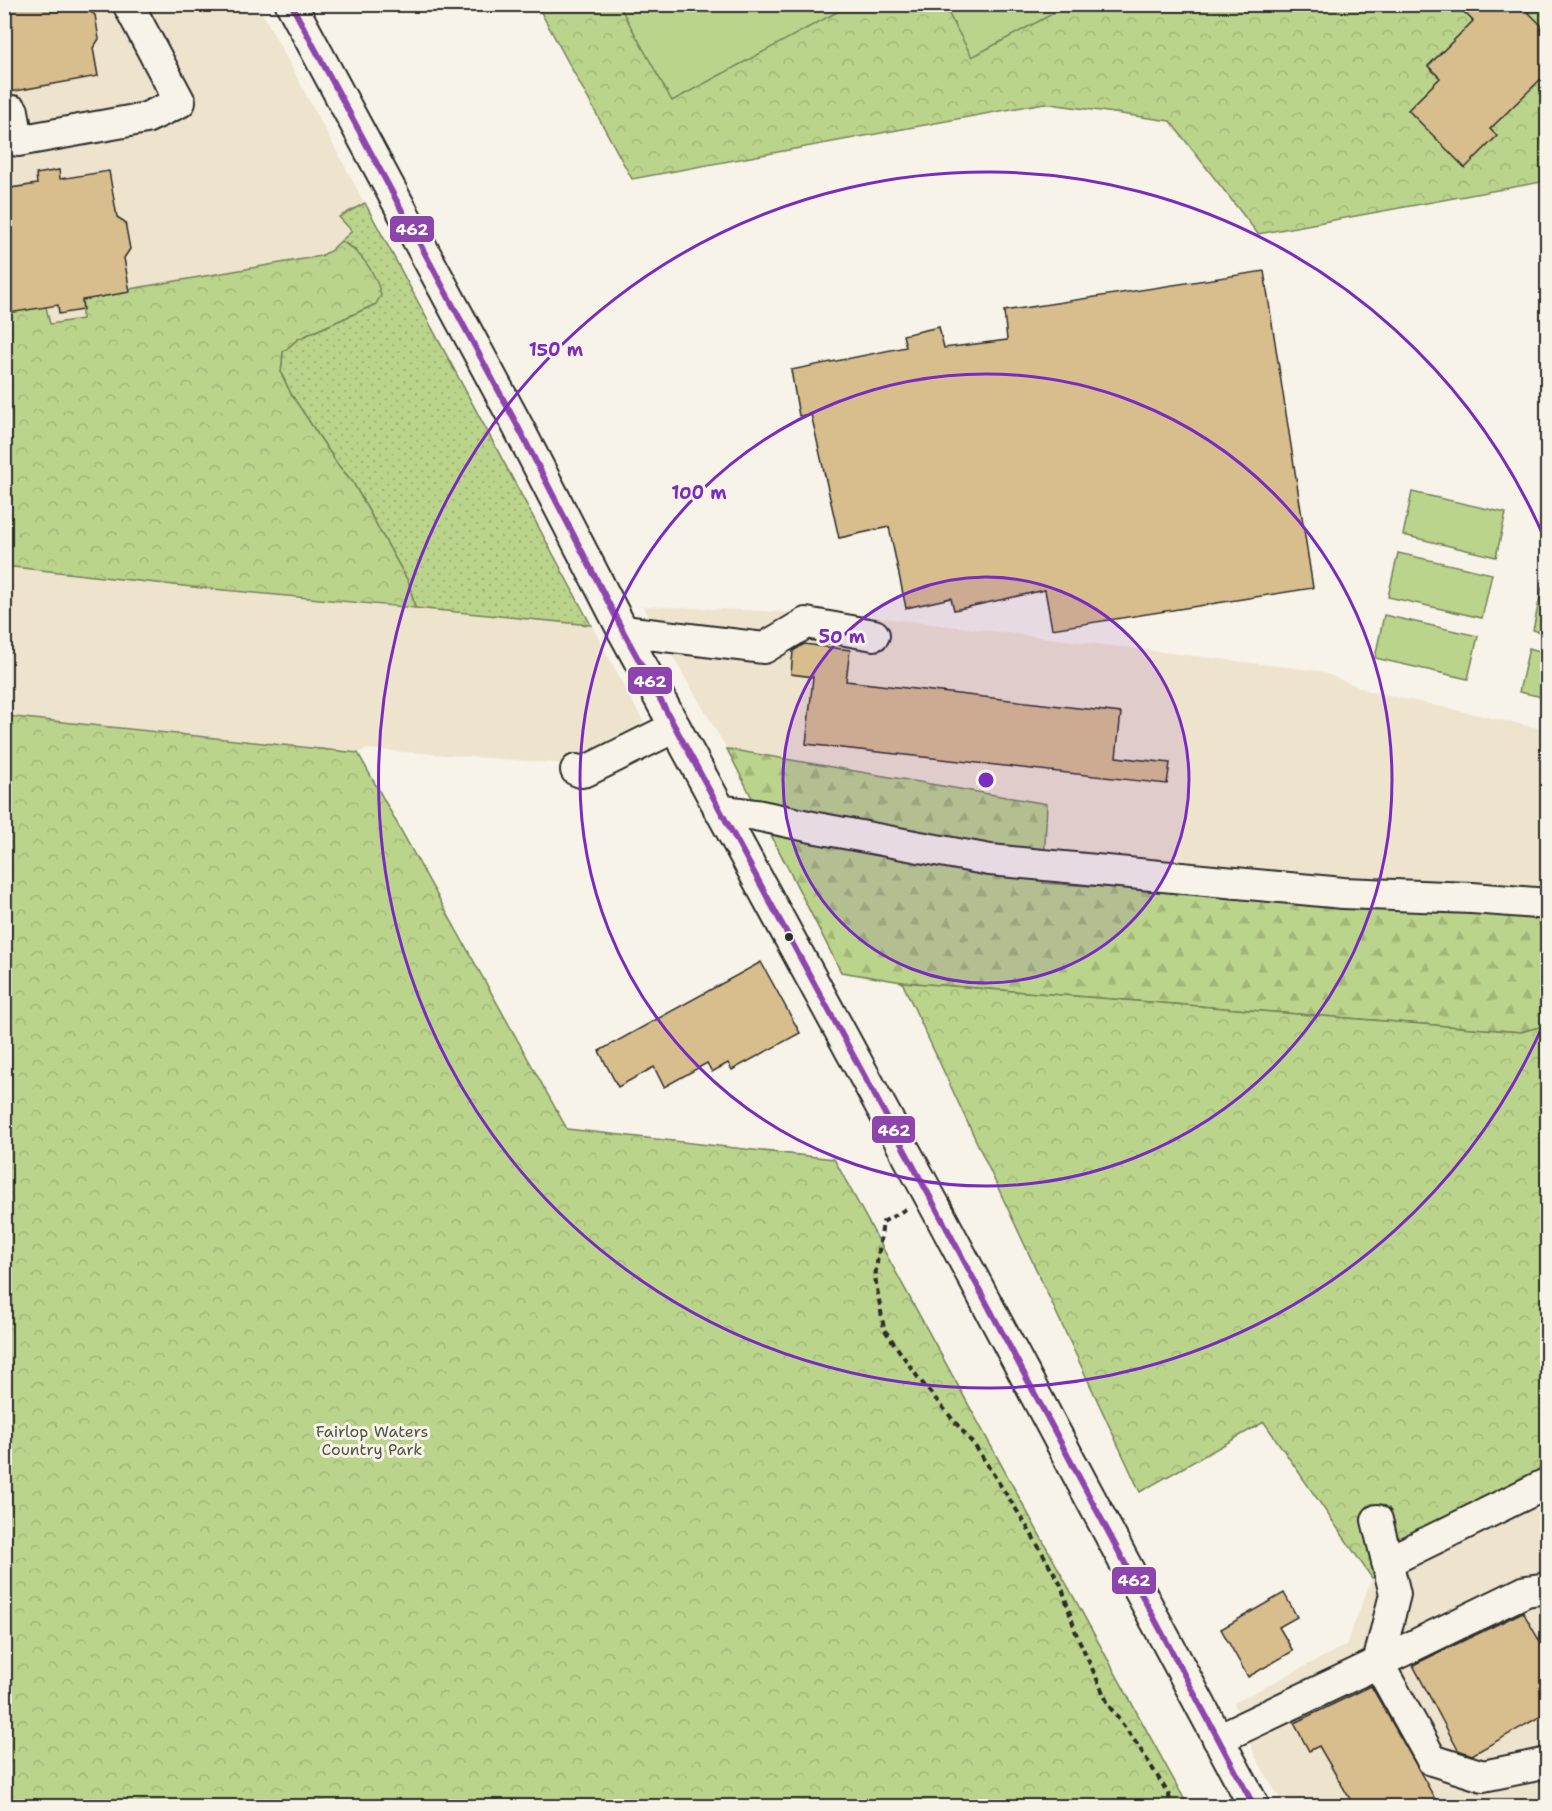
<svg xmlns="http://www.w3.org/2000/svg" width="1552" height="1811" font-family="'Shantell Sans',sans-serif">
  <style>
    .built { fill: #eee3cd }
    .grass { fill: url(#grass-dots); stroke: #73805b; stroke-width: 1.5 }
    .forest { fill: url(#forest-firs); stroke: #73805b; stroke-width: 1.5 }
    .park { fill: url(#park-crowns); stroke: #73805b; stroke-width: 1.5 }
    .garden { fill: #bbd48b; stroke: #73805b; stroke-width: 1.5 }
    .building { fill: #d8bd8d; stroke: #2b2b2b; stroke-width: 1.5 }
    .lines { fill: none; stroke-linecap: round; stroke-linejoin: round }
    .minor-casing { stroke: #2b2b2b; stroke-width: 34 }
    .path { stroke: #2b2b2b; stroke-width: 4; stroke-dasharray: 6 4.5; stroke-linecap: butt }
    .minor { stroke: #f7f3e8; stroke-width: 30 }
    .bus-1-casing { stroke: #f7f3e8; stroke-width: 10 }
    .bus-1 { stroke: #8e44ad; stroke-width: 6 }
    .ring { fill: none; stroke: #7b2cbf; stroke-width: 3 }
    .bus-dot { fill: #2b2b2b; stroke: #f7f3e8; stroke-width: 2 }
    .labels { text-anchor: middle; stroke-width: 6; stroke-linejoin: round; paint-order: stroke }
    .park-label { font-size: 16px; fill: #4f5543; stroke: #f7f3e8 }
    .centre { fill: #7b2cbf; stroke: #f7f3e8; stroke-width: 3 }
    .ring-label { font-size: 18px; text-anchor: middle; font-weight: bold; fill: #7b2cbf; stroke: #f7f3e8; stroke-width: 6; stroke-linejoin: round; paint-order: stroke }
    .line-badge { stroke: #f7f3e8; stroke-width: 2 }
    .badge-label { font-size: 16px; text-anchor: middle; font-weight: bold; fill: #fff }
  </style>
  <defs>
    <pattern id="grass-dots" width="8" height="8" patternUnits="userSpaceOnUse" patternTransform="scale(1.5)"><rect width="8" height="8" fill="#bbd48b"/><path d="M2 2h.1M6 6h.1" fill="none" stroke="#a1b678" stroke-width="1.8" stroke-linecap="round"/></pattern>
    <pattern id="forest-firs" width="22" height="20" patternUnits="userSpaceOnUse" patternTransform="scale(1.5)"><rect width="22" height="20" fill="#bbd48b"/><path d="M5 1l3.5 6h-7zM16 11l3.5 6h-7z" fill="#a1b678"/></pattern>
    <pattern id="park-crowns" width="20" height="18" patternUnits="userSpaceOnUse" patternTransform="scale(1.5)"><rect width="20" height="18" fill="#bbd48b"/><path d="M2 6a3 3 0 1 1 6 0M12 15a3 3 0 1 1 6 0" fill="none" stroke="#a1b678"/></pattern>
  </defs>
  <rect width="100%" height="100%" fill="#f7f3e8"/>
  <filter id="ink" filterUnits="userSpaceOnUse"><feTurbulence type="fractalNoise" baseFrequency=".0167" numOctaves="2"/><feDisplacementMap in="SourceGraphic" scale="12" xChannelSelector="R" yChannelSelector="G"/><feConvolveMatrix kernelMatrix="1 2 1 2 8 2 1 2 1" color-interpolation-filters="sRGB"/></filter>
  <g filter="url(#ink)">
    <g class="built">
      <path d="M5 5H258L651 736 581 765 367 749 358 753 5 716Z"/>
      <path d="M643 606 858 615 1319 671 1369 691 1547 730V1010L804 901 727 749Z"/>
      <path d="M1547 1500V1806H1284L1255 1756 1234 1703 1346 1645 1372 1578Z"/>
    </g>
    <path class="grass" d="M365 203 591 625 415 608 409 583 352 481 338 465 291 394 281 373 283 352 298 339 376 304 355 249 341 241 352 231 339 217Z"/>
    <path class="forest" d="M727 749 1047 804 1043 883 1547 914V1025L1521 1032 902 982 841 972Z"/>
    <g class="park">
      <path d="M537 5H1547V181L1258 234 1170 121 1044 103 632 179Z"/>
      <path d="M341 241C362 253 375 272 381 295L376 304 298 339 283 352 281 373 291 394 338 465 352 481 409 583 415 608 192 587 5 566 4 286 46 307 50 324 82 319V300L129 292 130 289 321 256 330 251Z"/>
      <path d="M5 716 358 753 567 1129 834 1159 1188 1806H5Z"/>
      <path d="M902 982 1521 1032 1547 1025V1485L1372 1578 1264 1422 1140 1492Z"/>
    </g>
    <g class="garden">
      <path d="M619 5H850L672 101Z"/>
      <path d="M944 5H1069L972 57Z"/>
      <path d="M1412 492 1506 513 1496 557 1403 535Z"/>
      <path d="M1398 553 1492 574 1482 618 1388 597Z"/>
      <path d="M1542 587 1547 588V634L1533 630Z"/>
      <path d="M1384 615 1478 636 1468 679 1375 658Z"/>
      <path d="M1529 648 1547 653V698L1519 692Z"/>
    </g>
    <g class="building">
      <path d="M15 4H85L86 9 95 15 99 39 93 48 98 76 4 93V6Z"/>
      <path d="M1456 4H1520L1548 32V72L1490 129 1497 136 1465 168 1408 110 1440 78 1428 66 1473 21Z"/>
      <path d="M59 170 60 179 109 171 117 217 125 222 130 249 124 258 130 292 82 300 83 310 59 314 58 305 9 313 4 286V189L37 184 36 174Z"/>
      <path d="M1264 271 1313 588 1052 629 1045 590 954 610 951 598 906 608 889 527 839 538 811 414 799 416 791 370 906 347 903 335 939 327 944 348 1007 340 1004 311Z"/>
      <path d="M804 644 850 650 846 681 1121 713 1116 757 1170 763 1167 784 806 744 813 677 791 674 793 651Z"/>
      <path d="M761 962 800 1033 732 1070 728 1063 712 1072 707 1063 664 1087 654 1067 618 1087 599 1051Z"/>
      <path d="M1284 1593 1297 1617 1279 1627 1293 1651 1248 1677 1221 1629Z"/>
      <path d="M1523 1612 1548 1656V1712L1472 1755 1458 1750 1413 1665Z"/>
      <path d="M1371 1686 1419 1770 1439 1806H1354L1319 1746 1309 1751 1294 1723Z"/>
    </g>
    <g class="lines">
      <defs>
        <g id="minor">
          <path d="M291 4 516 423 623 631 936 1208 1254 1806"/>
          <path d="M13 111 18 141 146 118 180 102 128 4"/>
          <path d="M623 631 764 648 806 623 874 635"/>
          <path d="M576 770 581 772 586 771 675 727"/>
          <path d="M719 810 756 815 817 828 990 860 1343 893 1472 898 1548 904"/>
          <path d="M1387 1562 1548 1483"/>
          <path d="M1548 1588 1526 1591 1378 1663 1432 1760 1483 1776 1548 1763"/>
          <path d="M1218 1739 1378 1663 1395 1594 1377 1520"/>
        </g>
      </defs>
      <use href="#minor" class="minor-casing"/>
      <path class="path" d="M906 1209 883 1222 875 1277 884 1329 919 1379 975 1446 1023 1520 1061 1585 1076 1633 1109 1706 1139 1747 1168 1793 1172 1806"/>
      <use href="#minor" class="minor"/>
      <defs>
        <path id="bus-1" d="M291 4 516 423 623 631 936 1208 1254 1806"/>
      </defs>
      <use href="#bus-1" class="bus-1-casing"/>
      <use href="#bus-1" class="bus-1"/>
    </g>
  </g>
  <circle cx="986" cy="780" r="203" fill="#7b2cbf" fill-opacity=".12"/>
  <g class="ring">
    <circle cx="986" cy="780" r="203"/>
    <circle cx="986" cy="780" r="406"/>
    <path d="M1546 1018A608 608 0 1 1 1546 542"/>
  </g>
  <circle class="bus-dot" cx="789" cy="937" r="5"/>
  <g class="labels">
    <g class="park-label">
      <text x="372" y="1437">Fairlop Waters<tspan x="372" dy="18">Country Park</tspan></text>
    </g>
  </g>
  <circle cx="986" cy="780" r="9" class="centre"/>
  <g class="ring-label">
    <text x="556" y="356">150 m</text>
    <text x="699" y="499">100 m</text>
    <text x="842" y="643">50 m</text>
  </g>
  <g class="line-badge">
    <rect x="389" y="215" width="46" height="28" rx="6" fill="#8e44ad"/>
    <rect x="627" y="666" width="46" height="29" rx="6" fill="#8e44ad"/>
    <rect x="871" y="1115" width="45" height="29" rx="6" fill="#8e44ad"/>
    <rect x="1111" y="1566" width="46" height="29" rx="6" fill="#8e44ad"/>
  </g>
  <g class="badge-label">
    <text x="412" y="235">462</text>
    <text x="650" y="687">462</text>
    <text x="894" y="1136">462</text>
    <text x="1134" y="1586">462</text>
  </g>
  <rect width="1552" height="1811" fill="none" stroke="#f7f3e8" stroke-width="24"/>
  <rect x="12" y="12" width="1528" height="1787" fill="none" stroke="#2b2b2b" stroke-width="2" filter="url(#ink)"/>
</svg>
